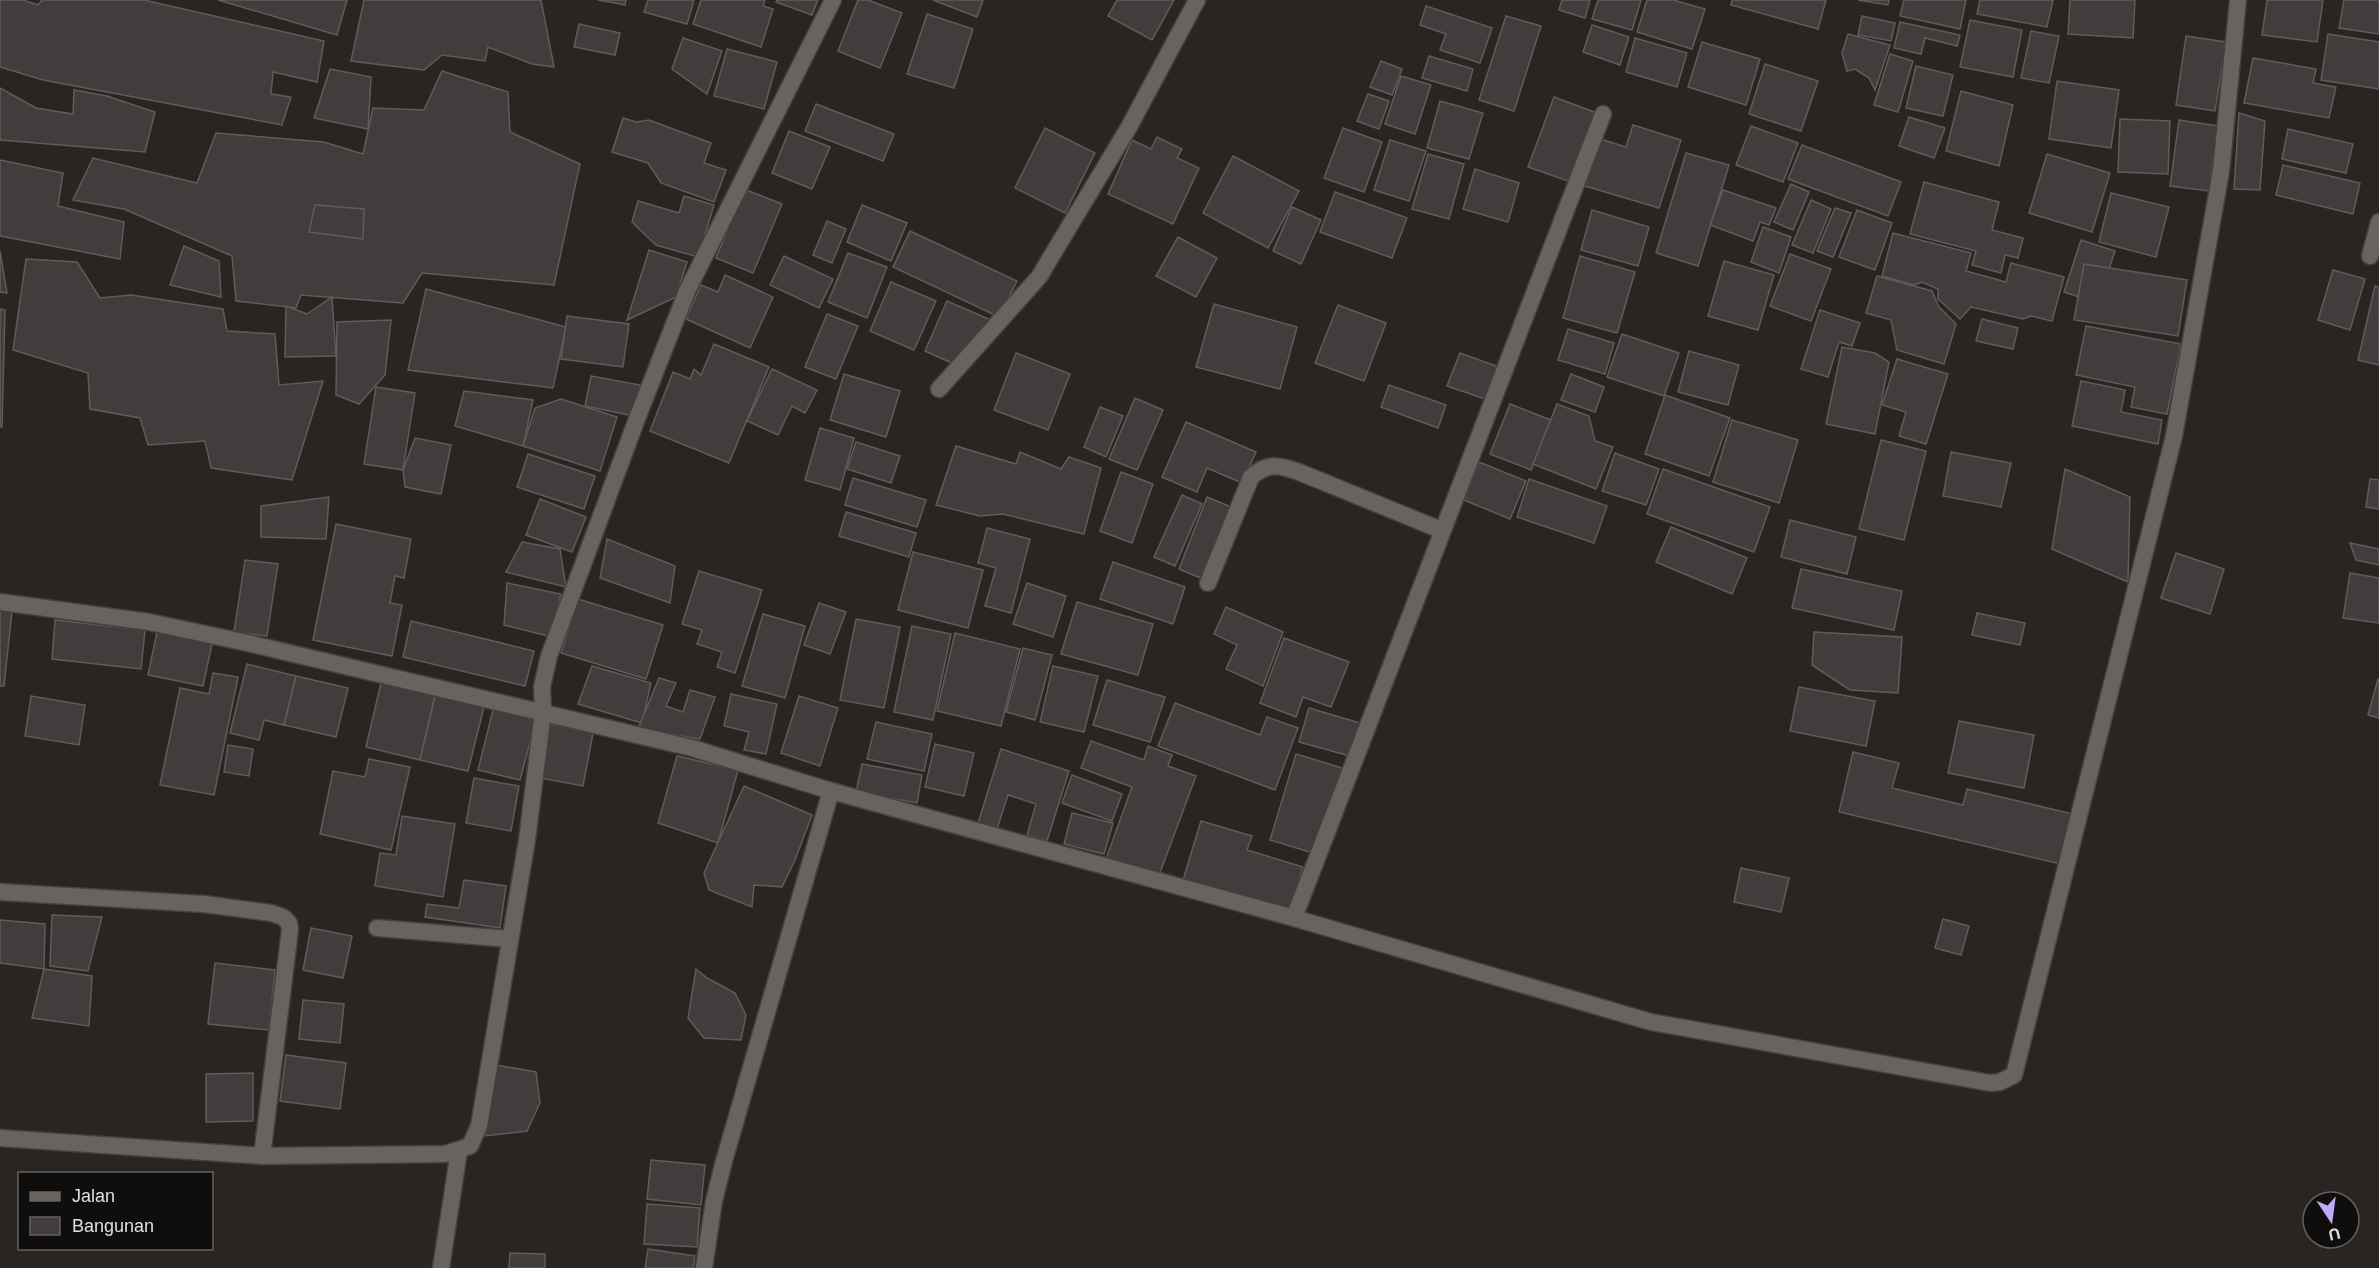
<svg xmlns="http://www.w3.org/2000/svg" width="2379" height="1268" font-family="Arial,sans-serif">
  <style>
    .building { fill: #423d3c; stroke: #615b5a; stroke-width: 1.5 }
    .lines { fill: none; stroke-linecap: round; stroke-linejoin: round }
    .minor-casing { stroke: #43403e; stroke-width: 19 }
    .minor { stroke: #686360; stroke-width: 16 }
  </style>
  <rect width="100%" height="100%" fill="#292522"/>
  <g class="building">
    <path d="M0 0H23L38 5 42 0H144L324 41 317 82 273 72 271 94 291 97 282 125 43 80 0 67Z"/>
    <path d="M218 0H347L337 35Z"/>
    <path d="M364 0H541L554 67 532 64 488 47 485 61 442 55 424 70 351 61Z"/>
    <path d="M598 0H626L625 5Z"/>
    <path d="M648 0H694L687 24 644 12Z"/>
    <path d="M701 0H765L763 6 773 9 761 47 693 24Z"/>
    <path d="M777 0H818L812 15 776 2Z"/>
    <path d="M858 0H868L902 13 880 68 838 51Z"/>
    <path d="M933 0H983L977 17Z"/>
    <path d="M1117 0H1174L1152 40 1108 16Z"/>
    <path d="M1562 0H1590L1585 18 1559 10Z"/>
    <path d="M1598 0H1641L1632 30 1592 19Z"/>
    <path d="M1647 0H1673L1705 9 1692 49 1637 32Z"/>
    <path d="M1732 0H1826L1818 29 1731 5Z"/>
    <path d="M1858 0H1889L1888 5Z"/>
    <path d="M1904 0H1966L1960 29 1900 16Z"/>
    <path d="M1980 0H2053L2047 27 1977 14Z"/>
    <path d="M2070 0H2135L2133 38 2068 34Z"/>
    <path d="M2267 0H2323L2317 42 2262 35Z"/>
    <path d="M2344 0H2379V34L2339 28Z"/>
    <path d="M1426 6 1492 28 1480 63 1440 50 1446 34 1420 25Z"/>
    <path d="M927 14 973 29 954 88 907 74Z"/>
    <path d="M1506 16 1541 26 1514 111 1479 100Z"/>
    <path d="M1862 16 1895 23 1891 41 1858 35Z"/>
    <path d="M1970 20 2022 30 2013 77 1960 67Z"/>
    <path d="M1900 22 1960 35 1957 46 1925 38 1921 54 1894 48Z"/>
    <path d="M579 24 620 33 615 55 574 47Z"/>
    <path d="M1592 25 1629 37 1620 65 1583 52Z"/>
    <path d="M2031 31 2059 36 2049 83 2021 78Z"/>
    <path d="M1848 34 1890 45 1875 90 1869 78 1855 69 1847 71 1842 53Z"/>
    <path d="M2328 34 2379 42V89L2321 80Z"/>
    <path d="M2186 36 2226 42 2215 111 2176 105Z"/>
    <path d="M683 38 722 51 707 94 672 69Z"/>
    <path d="M1635 38 1687 53 1677 87 1626 72Z"/>
    <path d="M1702 42 1760 59 1746 105 1688 87Z"/>
    <path d="M727 49 777 62 764 109 714 96Z"/>
    <path d="M1890 54 1913 61 1898 112 1874 105Z"/>
    <path d="M1429 56 1473 69 1467 91 1422 78Z"/>
    <path d="M2253 58 2316 69 2313 83 2336 87 2329 118 2244 103Z"/>
    <path d="M1381 61 1402 69 1392 95 1370 87Z"/>
    <path d="M1765 64 1818 81 1801 131 1749 114Z"/>
    <path d="M1916 66 1953 75 1943 116 1906 108Z"/>
    <path d="M330 69 371 77 368 129 314 118Z"/>
    <path d="M442 71 508 92 510 132 580 164 554 285 422 273 403 303 301 295 296 308 236 301 232 256 124 209 73 200 93 158 197 183 216 133 324 142 363 154 373 108 424 110Z"/>
    <path d="M1401 76 1431 85 1415 134 1385 124Z"/>
    <path d="M2057 81 2119 90 2111 148 2049 139Z"/>
    <path d="M0 88 36 108 73 114 74 90 107 96 155 112 145 152 0 140Z"/>
    <path d="M1961 91 2013 105 1999 166 1946 151Z"/>
    <path d="M1368 94 1389 101 1379 129 1357 121Z"/>
    <path d="M1554 97 1597 113 1571 182 1528 167Z"/>
    <path d="M1440 101 1483 113 1469 159 1427 148Z"/>
    <path d="M816 104 894 134 883 161 805 131Z"/>
    <path d="M2239 113 2265 121 2260 190 2234 189Z"/>
    <path d="M1909 117 1945 128 1934 158 1899 146Z"/>
    <path d="M623 118 636 122 649 120 711 143 704 163 726 170 714 202 661 183 648 163 612 152Z"/>
    <path d="M2120 119 2170 121 2168 174 2118 172Z"/>
    <path d="M2179 120 2218 126 2209 191 2170 186Z"/>
    <path d="M1633 125 1681 140 1659 208 1585 186 1600 139 1626 147Z"/>
    <path d="M1751 126 1798 143 1783 182 1736 165Z"/>
    <path d="M1045 128 1095 153 1065 213 1015 188Z"/>
    <path d="M1343 128 1382 142 1364 192 1324 178Z"/>
    <path d="M2288 129 2353 144 2346 173 2282 159Z"/>
    <path d="M789 131 830 147 812 189 772 173Z"/>
    <path d="M1157 137 1182 149 1177 158 1199 168 1173 224 1108 194 1132 140 1151 149Z"/>
    <path d="M1390 140 1426 151 1409 201 1374 190Z"/>
    <path d="M1802 145 1901 182 1888 216 1788 179Z"/>
    <path d="M1686 153 1729 165 1698 266 1656 253Z"/>
    <path d="M1428 154 1464 164 1449 219 1412 209Z"/>
    <path d="M2047 154 2110 173 2092 232 2029 213Z"/>
    <path d="M1233 156 1299 191 1268 248 1203 213Z"/>
    <path d="M0 160 63 173 58 206 124 222 120 259 0 236Z"/>
    <path d="M2283 165 2360 183 2353 214 2276 195Z"/>
    <path d="M1475 169 1519 183 1508 222 1463 209Z"/>
    <path d="M1924 182 1999 202 1992 230 2023 238 2018 258 2005 255 2001 273 1972 265 1976 251 1910 234Z"/>
    <path d="M1791 184 1809 192 1793 230 1774 222Z"/>
    <path d="M744 189 782 204 753 273 716 258Z"/>
    <path d="M1723 190 1776 208 1769 225 1760 222 1753 241 1710 225Z"/>
    <path d="M1335 192 1407 218 1392 258 1320 232Z"/>
    <path d="M2111 193 2169 207 2156 257 2099 242Z"/>
    <path d="M684 196 714 205 698 257 656 245 632 222 638 201 679 213Z"/>
    <path d="M1811 200 1831 209 1813 253 1792 245Z"/>
    <path d="M315 205 364 209 363 239 309 232Z"/>
    <path d="M862 205 907 223 891 261 847 242Z"/>
    <path d="M1292 207 1321 220 1301 264 1273 251Z"/>
    <path d="M1835 208 1851 213 1833 257 1817 251Z"/>
    <path d="M1592 210 1649 227 1638 266 1581 250Z"/>
    <path d="M1857 210 1892 223 1875 270 1839 257Z"/>
    <path d="M827 221 846 229 832 263 813 255Z"/>
    <path d="M1763 227 1791 237 1779 273 1751 262Z"/>
    <path d="M910 231 1017 281 999 317 893 267Z"/>
    <path d="M1893 233 1971 253 1966 271 2006 282 2011 263 2064 277 2052 321 2031 316 2023 319 1971 307 1960 319 1938 299V289L1922 282 1914 285 1882 276Z"/>
    <path d="M1178 237 1217 258 1196 297 1156 276Z"/>
    <path d="M2081 240 2115 251 2098 303 2064 292Z"/>
    <path d="M184 246 219 261 221 297 170 285Z"/>
    <path d="M649 250 687 262 676 297 627 320Z"/>
    <path d="M0 251 7 293 0 292Z"/>
    <path d="M848 253 887 267 867 318 828 302Z"/>
    <path d="M1790 254 1831 269 1811 321 1770 306Z"/>
    <path d="M784 256 833 279 819 308 770 285Z"/>
    <path d="M1580 256 1635 272 1617 333 1563 318Z"/>
    <path d="M26 259 77 262 100 298 131 295 223 309 227 331 275 334 279 385 323 381 292 480 211 468 205 441 148 445 140 418 90 409 88 373 13 350Z"/>
    <path d="M1724 261 1774 275 1758 330 1708 316Z"/>
    <path d="M2084 264 2187 280 2178 336 2074 320Z"/>
    <path d="M2333 270 2365 279 2350 330 2318 320Z"/>
    <path d="M725 275 773 297 750 348 686 319 701 285 718 292Z"/>
    <path d="M1877 276 1932 291 1939 307 1956 324 1944 364 1897 350 1891 320 1866 313Z"/>
    <path d="M891 282 936 301 914 350 870 331Z"/>
    <path d="M2375 286 2379 287V365L2358 360Z"/>
    <path d="M426 289 566 327 553 388 408 370Z"/>
    <path d="M332 297 336 356 285 357 286 306 307 314Z"/>
    <path d="M947 301 993 321 954 364 925 351Z"/>
    <path d="M1214 304 1297 327 1280 389 1196 367Z"/>
    <path d="M1338 305 1386 323 1364 381 1315 363Z"/>
    <path d="M0 309 5 310 2 427H0Z"/>
    <path d="M1820 310 1860 323 1852 346 1839 342 1828 377 1801 369Z"/>
    <path d="M827 314 858 326 836 379 805 367Z"/>
    <path d="M567 316 629 324 623 367 561 359Z"/>
    <path d="M1982 319 2018 328 2013 349 1976 341Z"/>
    <path d="M391 320 385 375 359 404 336 395 337 322Z"/>
    <path d="M2086 326 2181 344 2167 414 2131 407 2135 387 2076 375Z"/>
    <path d="M1568 329 1614 343 1605 374 1558 360Z"/>
    <path d="M1622 334 1679 353 1664 396 1607 377Z"/>
    <path d="M714 344 769 367 729 463 650 431 673 372 690 379 694 369 701 375Z"/>
    <path d="M1842 347 1875 353 1889 362 1875 434 1826 424Z"/>
    <path d="M1689 351 1739 365 1728 405 1678 392Z"/>
    <path d="M1016 353 1070 374 1048 430 994 410Z"/>
    <path d="M1460 353 1499 367 1488 400 1447 386Z"/>
    <path d="M1897 359 1948 374 1926 444 1899 436 1906 412 1882 405Z"/>
    <path d="M772 369 817 390 805 413 792 406 778 435 747 421Z"/>
    <path d="M844 374 900 391 886 437 830 420Z"/>
    <path d="M1571 374 1604 387 1595 412 1561 400Z"/>
    <path d="M591 376 640 385 634 416 585 406Z"/>
    <path d="M2081 381 2125 390 2121 412 2162 420 2158 444 2072 426Z"/>
    <path d="M1389 385 1446 405 1438 428 1381 407Z"/>
    <path d="M376 387 415 393 403 470 364 464Z"/>
    <path d="M464 391 533 400 523 446 455 426Z"/>
    <path d="M1665 395 1730 418 1709 476 1645 454Z"/>
    <path d="M1135 398 1163 410 1137 470 1109 459Z"/>
    <path d="M561 399 617 417 600 471 523 446 535 408Z"/>
    <path d="M1510 404 1551 420 1531 470 1490 454Z"/>
    <path d="M1557 404 1589 416 1595 441 1613 447 1596 489 1533 464Z"/>
    <path d="M1100 407 1123 416 1106 457 1084 447Z"/>
    <path d="M1732 420 1798 440 1779 503 1713 482Z"/>
    <path d="M1186 422 1256 452 1242 483 1207 468 1197 492 1162 477Z"/>
    <path d="M820 428 854 438 840 490 805 480Z"/>
    <path d="M415 438 451 445 441 494 405 487 403 470Z"/>
    <path d="M1881 440 1926 451 1904 540 1859 529Z"/>
    <path d="M856 442 900 456 891 483 847 469Z"/>
    <path d="M956 446 1016 464 1020 452 1061 469 1069 457 1101 468 1084 534 1003 514 980 516 936 505Z"/>
    <path d="M1951 452 2011 463 2001 507 1943 496Z"/>
    <path d="M1615 453 1659 469 1646 505 1602 491Z"/>
    <path d="M528 454 595 476 584 509 517 487Z"/>
    <path d="M1479 462 1526 481 1510 519 1464 500Z"/>
    <path d="M1663 469 1770 507 1754 552 1647 514Z"/>
    <path d="M2065 469 2130 497 2128 582 2052 549Z"/>
    <path d="M1121 472 1153 484 1132 543 1100 531Z"/>
    <path d="M853 478 926 500 917 527 845 505Z"/>
    <path d="M1529 479 1607 506 1594 543 1517 517Z"/>
    <path d="M2370 479 2379 480V509L2366 507Z"/>
    <path d="M1182 495 1202 504 1175 566 1154 557Z"/>
    <path d="M329 497 326 539 261 537V506Z"/>
    <path d="M1207 497 1231 507 1203 579 1179 569Z"/>
    <path d="M540 499 586 517 572 552 526 535Z"/>
    <path d="M846 512 916 533 909 557 839 536Z"/>
    <path d="M1790 520 1856 537 1847 574 1781 557Z"/>
    <path d="M336 524 411 539 404 578 395 576 390 603 402 605 392 656 313 640Z"/>
    <path d="M1671 527 1747 558 1732 594 1656 562Z"/>
    <path d="M987 528 1030 539 1011 613 985 606 996 568 978 563Z"/>
    <path d="M607 539 675 566 670 603 600 578Z"/>
    <path d="M522 542 560 549 566 587 506 572Z"/>
    <path d="M2350 543 2379 549V565L2356 560Z"/>
    <path d="M913 552 983 570 968 628 898 610Z"/>
    <path d="M2176 553 2224 569 2210 614 2161 598Z"/>
    <path d="M245 560 278 564 267 636 234 632Z"/>
    <path d="M1113 562 1185 587 1173 624 1100 599Z"/>
    <path d="M1801 569 1902 591 1894 630 1792 608Z"/>
    <path d="M699 571 762 590 735 673 717 667 722 652 697 644 702 630 682 624Z"/>
    <path d="M2350 573 2379 578V623L2343 618Z"/>
    <path d="M507 583 561 594 552 637 504 625Z"/>
    <path d="M1027 583 1066 596 1053 637 1013 624Z"/>
    <path d="M578 599 663 625 646 679 561 653Z"/>
    <path d="M1077 602 1153 624 1138 675 1061 654Z"/>
    <path d="M819 603 846 612 830 654 804 645Z"/>
    <path d="M1226 607 1283 632 1263 686 1226 669 1237 645 1214 634Z"/>
    <path d="M0 610 12 611 4 686H0Z"/>
    <path d="M1977 613 2025 623 2020 645 1972 635Z"/>
    <path d="M763 614 805 626 785 698 742 686Z"/>
    <path d="M856 619 900 627 884 708 840 700Z"/>
    <path d="M55 620 145 630 141 669 52 659Z"/>
    <path d="M411 621 534 651 525 686 403 657Z"/>
    <path d="M912 626 951 634 933 720 894 712Z"/>
    <path d="M157 632 212 644 203 686 148 675Z"/>
    <path d="M1814 632 1902 637 1898 693 1850 690 1812 665Z"/>
    <path d="M955 633 1020 649 1001 726 937 711Z"/>
    <path d="M1284 638 1349 662 1331 707 1303 697 1296 717 1260 703Z"/>
    <path d="M1023 648 1052 655 1035 720 1006 712Z"/>
    <path d="M247 664 296 676 284 725 264 720 259 740 230 733Z"/>
    <path d="M592 666 651 683 642 723 578 704Z"/>
    <path d="M1053 666 1098 676 1084 732 1040 722Z"/>
    <path d="M213 673 238 677 214 795 160 785 180 688 209 694Z"/>
    <path d="M296 676 348 688 336 737 284 725Z"/>
    <path d="M659 678 676 683 666 706 683 712 690 690 715 697 700 739 638 729Z"/>
    <path d="M2378 679H2379V718L2368 715Z"/>
    <path d="M1107 680 1165 697 1150 742 1093 725Z"/>
    <path d="M381 683 435 696 420 760 366 747Z"/>
    <path d="M1799 687 1875 701 1866 746 1790 731Z"/>
    <path d="M731 694 777 704 766 754 744 750 749 732 724 726Z"/>
    <path d="M31 696 85 705 79 745 25 736Z"/>
    <path d="M435 696 484 707 468 771 420 760Z"/>
    <path d="M799 696 838 708 820 766 781 753Z"/>
    <path d="M1175 703 1260 735 1267 717 1298 728 1275 790 1158 746Z"/>
    <path d="M494 706 537 716 520 780 478 770Z"/>
    <path d="M1309 708 1360 723 1350 756 1299 742Z"/>
    <path d="M1959 721 2034 735 2024 788 1948 773Z"/>
    <path d="M876 722 932 734 924 771 867 759Z"/>
    <path d="M550 724 593 733 583 786 540 778Z"/>
    <path d="M1091 741 1144 760 1148 746 1172 755 1168 766 1196 776 1158 878 1106 859 1132 787 1081 768Z"/>
    <path d="M935 744 974 753 964 796 925 787Z"/>
    <path d="M228 745 253 749 249 776 224 772Z"/>
    <path d="M1001 749 1069 771 1047 841 1027 835 1036 804 1008 795 997 829 978 823Z"/>
    <path d="M1853 752 1899 763 1892 788 1963 805 1967 789 2077 815 2065 865 1839 812Z"/>
    <path d="M1296 754 1342 768 1316 854 1270 840Z"/>
    <path d="M677 756 738 770 718 843 658 823Z"/>
    <path d="M369 759 410 767 391 850 320 834 333 771 365 777Z"/>
    <path d="M862 764 922 775 917 803 856 792Z"/>
    <path d="M1072 775 1122 794 1112 821 1062 803Z"/>
    <path d="M474 778 519 786 511 831 466 823Z"/>
    <path d="M744 786 812 815 795 860 782 887 754 885 752 907 709 890 704 873Z"/>
    <path d="M1072 813 1113 823 1104 854 1064 844Z"/>
    <path d="M402 816 455 824 443 897 375 886 380 853 396 855Z"/>
    <path d="M1201 821 1252 836 1247 850 1303 867 1290 911 1183 880Z"/>
    <path d="M1741 868 1789 878 1781 912 1734 902Z"/>
    <path d="M464 880 506 886 500 928 425 917 427 904 459 908Z"/>
    <path d="M52 915 102 917 88 971 50 966Z"/>
    <path d="M1943 919 1969 926 1961 955 1935 948Z"/>
    <path d="M0 920 45 924 44 969 0 963Z"/>
    <path d="M311 928 352 936 343 978 303 970Z"/>
    <path d="M215 963 275 970 269 1030 208 1024Z"/>
    <path d="M44 969 92 976 89 1026 32 1018Z"/>
    <path d="M696 969 707 978 735 993 746 1015 741 1040 704 1038 688 1018Z"/>
    <path d="M303 1000 344 1004 340 1043 299 1039Z"/>
    <path d="M286 1055 346 1063 340 1109 280 1101Z"/>
    <path d="M496 1065 536 1072 540 1103 527 1131 485 1136Z"/>
    <path d="M253 1073V1121L206 1122V1074Z"/>
    <path d="M651 1160 705 1165 701 1205 647 1199Z"/>
    <path d="M647 1204 700 1208 697 1247 644 1244Z"/>
    <path d="M648 1249 695 1256 693 1268H645Z"/>
    <path d="M510 1253 545 1254V1268H509Z"/>
  </g>
  <g class="lines">
    <defs>
      <g id="minor">
        <path d="M2370 256 2379 222"/>
        <path d="M939 389 1039 277 1129 127 1197 0"/>
        <path d="M1208 583 1251 477C1268 462 1279 465 1299 472L1441 530"/>
        <path d="M0 602 149 622 243 642 692 748 831 791 1294 918 1603 114"/>
        <path d="M0 892 204 904 271 913 283 917 289 923 290 930 262 1156"/>
        <path d="M1294 918 1651 1022 1990 1083 2000 1082 2014 1075 2174 436 2221 171 2238 0"/>
        <path d="M377 928 510 939"/>
        <path d="M0 1138 262 1156 445 1154 470 1146 479 1126 527 840 543 712 542 687 549 656 638 416 687 291 833 0"/>
        <path d="M441 1268 459 1151"/>
        <path d="M704 1268 714 1201 724 1161 831 791"/>
      </g>
    </defs>
    <use href="#minor" class="minor-casing"/>
    <use href="#minor" class="minor"/>
  </g>
  <rect x="18" y="1172" width="195" height="78" fill="#100e0d" stroke="#63615f" stroke-width="1.5"/>
  <rect x="30" y="1192" width="30" height="9" fill="#686360" stroke="#63615f" stroke-width="1.5"/>
  <text x="72" y="1202" font-size="18" fill="#e0dddb">Jalan</text>
  <rect x="30" y="1217" width="30" height="18" fill="#423d3c" stroke="#63615f" stroke-width="1.5"/>
  <text x="72" y="1232" font-size="18" fill="#e0dddb">Bangunan</text>
  <g transform="translate(2331 1220) rotate(167)"><circle r="28" fill="#100e0d" stroke="#63615f" stroke-width="1.5"/>
  <path d="M0-4.5L10 22L0 15L-10 22Z" fill="#bea9f5"/>
  <text y="-9" font-size="16" font-weight="bold" text-anchor="middle" fill="#e0dddb">U</text>
  </g>
</svg>
